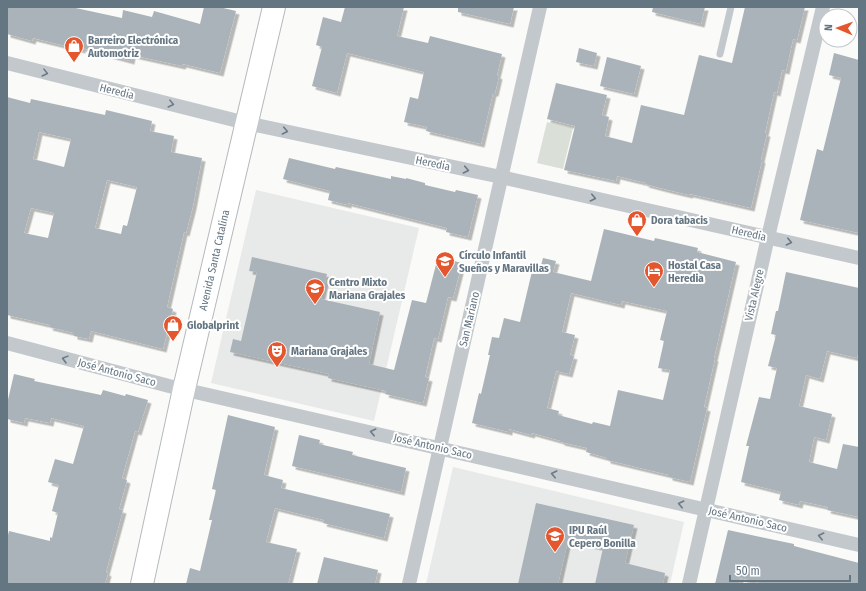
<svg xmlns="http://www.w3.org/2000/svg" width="866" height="591" font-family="'Fira Sans Condensed',sans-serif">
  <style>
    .built { fill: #e8e9e9 }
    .green { fill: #dadfd7 }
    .building { fill: #aab3b9; fill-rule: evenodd; filter: url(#shadow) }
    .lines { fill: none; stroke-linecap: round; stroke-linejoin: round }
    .primary-casing { stroke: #b5babe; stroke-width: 24 }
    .service { stroke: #c3c8cc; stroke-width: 7 }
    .minor { stroke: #c3c8cc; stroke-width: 14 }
    .primary { stroke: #fff; stroke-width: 22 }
    .oneway { stroke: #6a7a87 }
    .labels { text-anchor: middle; stroke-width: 4; stroke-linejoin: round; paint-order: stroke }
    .poi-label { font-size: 11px; font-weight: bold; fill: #657683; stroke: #fff; text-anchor: start }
    .street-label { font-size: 11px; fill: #657683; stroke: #fff }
  </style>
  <defs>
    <filter id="shadow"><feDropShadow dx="3.5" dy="3.5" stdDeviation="0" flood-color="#0004"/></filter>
  </defs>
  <rect width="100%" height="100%" fill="#fafaf8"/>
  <g class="built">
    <path d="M256 190 419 228 374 421 211 383Z"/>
    <path d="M453 467 684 522 670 584H426Z"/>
  </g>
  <path class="green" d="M547 122 573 128 563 169 537 163Z"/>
  <g class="building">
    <path d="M7 7H71L122 18 123 10 152 17 154 11 200 24 204 7H219L236 11 220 73 183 64 182 66 132 55 131 61 82 48V50L33 38 32 41 7 34Z"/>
    <path d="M345 7H404L397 36 428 43 430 36 502 54 497 75 499 76 495 93H493L481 144 426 131 427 127 404 122 410 97 418 99 424 72 347 53 337 93 312 86 322 47 316 45 323 17 341 22Z"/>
    <path d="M458 7H514L510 24 458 12Z"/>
    <path d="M653 7H705L701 24 652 12Z"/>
    <path d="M745 7H805L797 40 793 39 786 71 782 70 777 93 774 92 765 133H767L761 159 762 160 751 208 690 194 689 195 668 190 645 184 646 183 617 176 616 181 564 170 575 126 547 119 556 83 607 95 602 115 609 117 605 136 632 143 641 105 684 115 699 55 732 63Z"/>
    <path d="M579 48 597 53 594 66 576 62Z"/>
    <path d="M834 53 859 60V233L800 220 817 149 823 151 841 78 829 75Z"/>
    <path d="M607 57 641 66 634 94 600 86Z"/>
    <path d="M7 97 30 103 31 99 105 115 106 110 152 121 150 131 174 136 171 152 202 158 193 206 186 233 184 232 167 307 173 309 163 349 91 331 89 339 74 336V333L49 327 50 325 7 315ZM39 132 71 139 64 167 33 159ZM107 180 137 187 127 226 123 225 121 234 95 228ZM31 208 54 213 48 238 24 233Z"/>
    <path d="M289 158 335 169 336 167 391 179V176L406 179V178L425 183V185L455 192 456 190 478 195 468 237 446 232 447 228 348 203V205L328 200 330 191 283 179Z"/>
    <path d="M604 229 654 241 655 238 698 248 697 252 736 262 720 332 714 358H715L704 407 707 408 690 482 669 477V475L607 460V458L586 452 587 448 561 442V441L532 433 531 435 509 429V432L472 423 479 393 481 394 490 355H488L492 337 499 338 504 318 520 322 533 267 540 269 543 258 556 261 553 272 591 281ZM571 293 621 305 622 301 667 311 660 340 664 341 658 368 670 370 663 400 618 390 610 426 593 422 592 424 558 415 559 411 547 408 556 371 569 374 574 356 570 355 575 335 562 332Z"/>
    <path d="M252 257 327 274 321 299 380 312 369 364 394 370 412 300 426 303 438 257 462 263 453 298 448 297 438 339 434 338 425 377 429 378 423 403 385 394 386 391 328 378 329 374 230 352 233 339 241 341 257 272 249 271Z"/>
    <path d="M786 272 859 288V350L857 358 827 351 820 379 806 375 799 406 832 414 826 440 814 437 809 462 837 469 843 444 859 447V517L827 510 828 507 800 501 799 505 779 500 781 492 741 482 749 446H746L759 397 770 399 777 368 768 366 776 335 771 334 776 311H778Z"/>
    <path d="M14 374 35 379 34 381 101 395 103 390 125 396 126 394 148 400 138 432 135 431 122 478 127 480 119 509 123 510 106 572 108 573 105 584H7V539L9 531 50 541V537L52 538 58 513 52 511 59 485 48 482 55 459 73 464 84 426 51 418 50 423 25 418 24 423 7 419V404Z"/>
    <path d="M228 415 275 427 264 475 283 480 281 488 390 514 384 538 323 523 324 520 275 508 266 542 297 549 288 584H186L190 568 200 571 212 520H209L216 490 212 489Z"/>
    <path d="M299 435 320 440 319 444 353 452 352 455 406 468 401 492 292 466Z"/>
    <path d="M536 503 634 525 625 563 665 573 663 584H595L603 548 568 540 558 584H518Z"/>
    <path d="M728 530 794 544V546L859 563V584H764L740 578 739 584H715Z"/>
    <path d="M324 557 378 570 375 584H317Z"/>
  </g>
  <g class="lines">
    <defs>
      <path id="primary" d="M142 584 184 389 274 7"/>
    </defs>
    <use href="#primary" class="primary-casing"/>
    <path class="service" d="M720 54 731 7"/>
    <g class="minor">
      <path d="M7 63 246 123 501 177 859 258"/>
      <path d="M7 343 169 386 859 545"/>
      <path d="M409 584 540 7"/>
      <path d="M689 584 768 237 823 7"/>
    </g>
    <use href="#primary" class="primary"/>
  </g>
  <defs><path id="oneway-chevron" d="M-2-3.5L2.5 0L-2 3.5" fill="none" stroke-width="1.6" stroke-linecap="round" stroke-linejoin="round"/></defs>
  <g class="oneway">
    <use href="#oneway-chevron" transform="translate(45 73) rotate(14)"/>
    <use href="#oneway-chevron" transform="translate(171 104) rotate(14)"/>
    <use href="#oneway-chevron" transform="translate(285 131) rotate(12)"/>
    <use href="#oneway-chevron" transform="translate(466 170) rotate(12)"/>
    <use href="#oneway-chevron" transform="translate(593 198) rotate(13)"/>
    <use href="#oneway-chevron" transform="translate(789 242) rotate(13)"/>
    <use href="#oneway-chevron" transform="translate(65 359) rotate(-165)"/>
    <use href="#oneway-chevron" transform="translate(373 432) rotate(-167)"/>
    <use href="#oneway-chevron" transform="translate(554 474) rotate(-167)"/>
    <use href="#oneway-chevron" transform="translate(681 504) rotate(-167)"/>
    <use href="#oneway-chevron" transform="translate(821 536) rotate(-167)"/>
  </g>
  <defs>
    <symbol id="shop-pin" viewBox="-11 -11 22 30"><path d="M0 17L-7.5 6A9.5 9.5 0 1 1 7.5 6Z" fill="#e4572e" stroke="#fff"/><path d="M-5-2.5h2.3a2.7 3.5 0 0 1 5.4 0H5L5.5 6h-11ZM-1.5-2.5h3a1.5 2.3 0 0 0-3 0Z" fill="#fff"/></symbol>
    <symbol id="school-pin" viewBox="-11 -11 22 30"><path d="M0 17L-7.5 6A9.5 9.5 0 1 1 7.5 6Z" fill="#e4572e" stroke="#fff"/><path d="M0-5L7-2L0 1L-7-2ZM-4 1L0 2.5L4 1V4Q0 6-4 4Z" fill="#fff"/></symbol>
    <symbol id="hotel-pin" viewBox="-11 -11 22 30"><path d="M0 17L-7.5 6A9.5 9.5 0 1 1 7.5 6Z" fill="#e4572e" stroke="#fff"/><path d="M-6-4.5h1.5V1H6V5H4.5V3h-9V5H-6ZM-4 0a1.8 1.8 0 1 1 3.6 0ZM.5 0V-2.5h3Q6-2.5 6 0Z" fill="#fff"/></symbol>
    <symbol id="theatre-pin" viewBox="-11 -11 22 30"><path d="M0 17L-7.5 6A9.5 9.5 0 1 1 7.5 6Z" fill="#e4572e" stroke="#fff"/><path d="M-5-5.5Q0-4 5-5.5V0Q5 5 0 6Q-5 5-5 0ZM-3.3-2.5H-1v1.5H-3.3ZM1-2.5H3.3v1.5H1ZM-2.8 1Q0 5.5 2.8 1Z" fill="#fff"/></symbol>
  </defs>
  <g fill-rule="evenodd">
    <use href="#shop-pin" x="63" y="35" width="22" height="30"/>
    <use href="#shop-pin" x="626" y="209" width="22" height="30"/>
    <use href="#school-pin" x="434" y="250" width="22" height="30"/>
    <use href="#hotel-pin" x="643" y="260" width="22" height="30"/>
    <use href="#school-pin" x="304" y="277" width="22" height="30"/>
    <use href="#shop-pin" x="162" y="314" width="22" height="30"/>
    <use href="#theatre-pin" x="266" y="340" width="22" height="30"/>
    <use href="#school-pin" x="544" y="525" width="22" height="30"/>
  </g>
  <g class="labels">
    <g class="poi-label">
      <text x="88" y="44">Barreiro Electrónica<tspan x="88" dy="13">Automotriz</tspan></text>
      <text x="651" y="224">Dora tabacis</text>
      <text x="459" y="259">Círculo Infantil<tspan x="459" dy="13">Sueños y Maravillas</tspan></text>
      <text x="668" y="269">Hostal Casa<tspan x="668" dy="13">Heredia</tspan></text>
      <text x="329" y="286">Centro Mixto<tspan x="329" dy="13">Mariana Grajales</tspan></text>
      <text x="187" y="329">Globalprint</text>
      <text x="291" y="355">Mariana Grajales</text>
      <text x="569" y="534">IPU Raúl<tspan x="569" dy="13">Cepero Bonilla</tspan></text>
    </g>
    <g class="street-label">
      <text transform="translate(117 91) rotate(14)" y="4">Heredia</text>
      <text transform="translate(433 163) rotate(12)" y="4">Heredia</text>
      <text transform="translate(749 233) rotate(13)" y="4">Heredia</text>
      <text transform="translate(214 260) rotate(-77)" y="4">Avenida Santa Catalina</text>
      <text transform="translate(754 295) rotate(-77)" y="4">Vista Alegre</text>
      <text transform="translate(469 319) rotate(-77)" y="4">San Mariano</text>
      <text transform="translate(117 372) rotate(15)" y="4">José Antonio Saco</text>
      <text transform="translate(433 446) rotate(13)" y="4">José Antonio Saco</text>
      <text transform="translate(748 519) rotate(13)" y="4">José Antonio Saco</text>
    </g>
  </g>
  <rect width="866" height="591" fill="none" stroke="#657683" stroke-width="16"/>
  <g transform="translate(838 28) rotate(272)"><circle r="19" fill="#ffffff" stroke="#c1c8cd"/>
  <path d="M0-3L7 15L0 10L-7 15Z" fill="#e4572e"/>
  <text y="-6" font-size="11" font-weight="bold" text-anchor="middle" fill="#657683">N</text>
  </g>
  <path d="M730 575v6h120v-6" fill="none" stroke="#657683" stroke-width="2"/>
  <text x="736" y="575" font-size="12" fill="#657683" stroke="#ffffff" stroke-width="3" paint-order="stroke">50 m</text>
</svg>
